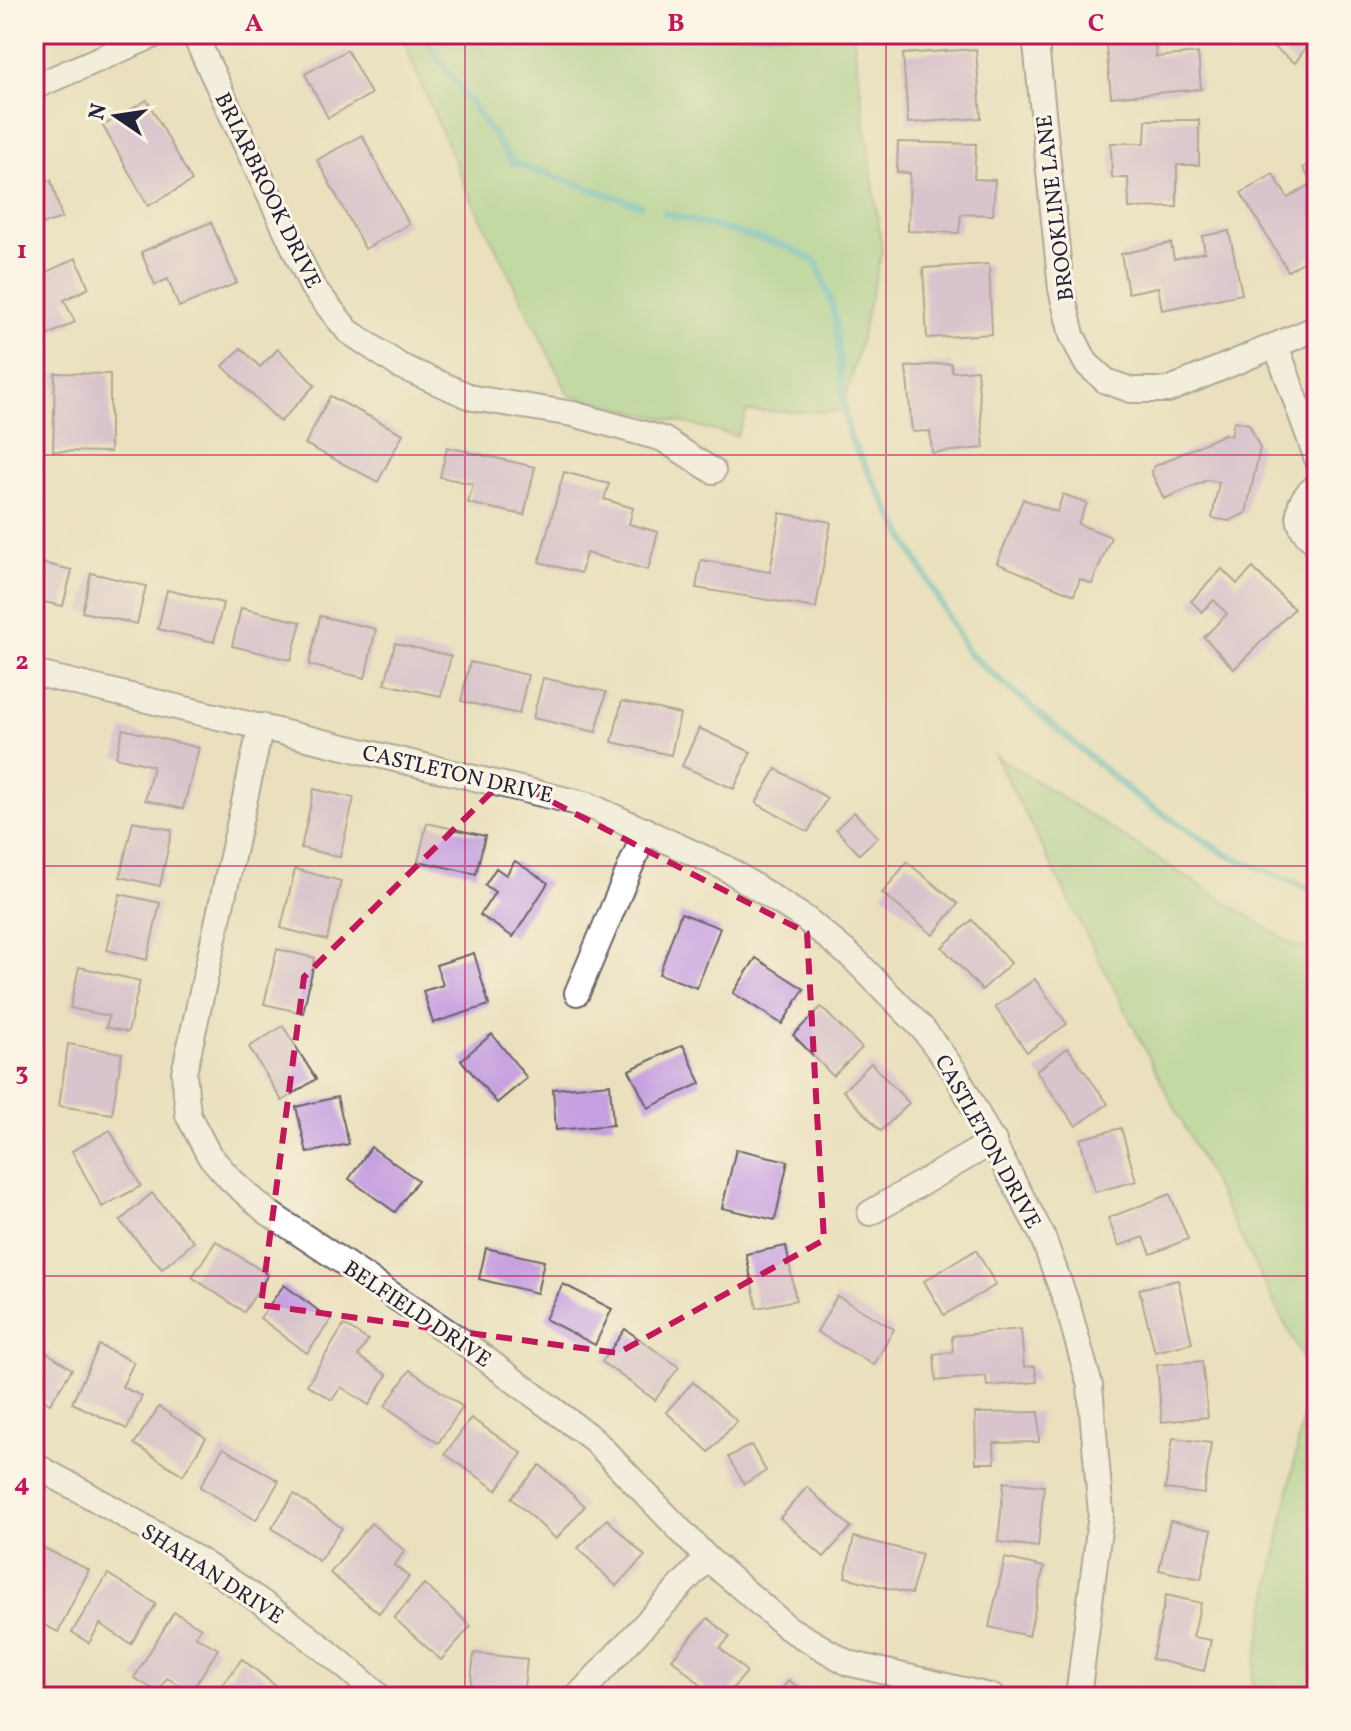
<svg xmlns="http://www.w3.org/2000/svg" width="1351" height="1731" font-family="Vollkorn,serif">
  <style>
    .green { fill: #96d084; stroke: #5c7960; stroke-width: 2 }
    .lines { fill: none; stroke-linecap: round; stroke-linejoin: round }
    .stream { stroke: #4bbac0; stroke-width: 7 }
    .building { fill: #c6a0e0 }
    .street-casing { stroke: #686468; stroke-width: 28 }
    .street { stroke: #fff; stroke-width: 24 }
    .marked { fill: none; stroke: #c2185b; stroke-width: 6; stroke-dasharray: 16 10; stroke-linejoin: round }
    .grid { fill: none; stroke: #c2185b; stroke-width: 2; stroke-opacity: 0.55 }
    .labels { text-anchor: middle; stroke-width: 6; stroke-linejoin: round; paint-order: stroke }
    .street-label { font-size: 22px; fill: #22223b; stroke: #fcf5e5 }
    .neatline { fill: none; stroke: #c2185b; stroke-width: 3 }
    .grid-label { font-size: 26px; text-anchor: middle; font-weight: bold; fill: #c2185b }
  </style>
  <rect width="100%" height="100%" fill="#fcf5e5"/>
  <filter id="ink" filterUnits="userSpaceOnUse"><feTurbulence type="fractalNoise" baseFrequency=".0125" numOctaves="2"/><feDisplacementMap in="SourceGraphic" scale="16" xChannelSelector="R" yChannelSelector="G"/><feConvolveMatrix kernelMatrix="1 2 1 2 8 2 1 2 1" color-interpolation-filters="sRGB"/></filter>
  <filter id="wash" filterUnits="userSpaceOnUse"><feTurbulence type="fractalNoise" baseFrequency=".006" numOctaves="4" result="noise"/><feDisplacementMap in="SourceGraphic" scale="32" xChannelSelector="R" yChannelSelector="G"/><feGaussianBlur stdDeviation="1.8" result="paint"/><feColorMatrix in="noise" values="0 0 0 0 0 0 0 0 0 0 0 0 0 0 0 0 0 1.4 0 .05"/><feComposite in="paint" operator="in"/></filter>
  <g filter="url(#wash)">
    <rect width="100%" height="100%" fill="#eae0bd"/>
    <g class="green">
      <path d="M400 34H853L882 251 843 412 747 411 737 436 569 395 465 186Z"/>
      <path d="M995 755 1297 947H1317V1697H1249L1311 1375Z"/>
    </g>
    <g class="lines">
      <g class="stream">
        <path d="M422 34 513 163 640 205"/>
        <path d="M665 213 786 246 816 262C821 277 829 293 833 309 842 352 839 396 850 438L968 653 1138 798 1227 855 1317 892"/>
      </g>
    </g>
    <g id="blocks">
      <g class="building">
        <path d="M1105 34H1154L1156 57 1198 53 1201 89 1111 97Z"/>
        <path d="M1256 34H1317V54L1307 46 1295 63Z"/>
        <path d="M976 49 981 118 908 123 903 54Z"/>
        <path d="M347 50 371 94 328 118 305 74Z"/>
        <path d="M147 100 192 181 148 206 103 126Z"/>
        <path d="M1146 120H1199V165H1177V207L1129 208 1128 178H1112L1111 143H1145Z"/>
        <path d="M362 135 409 224 365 249 317 160Z"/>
        <path d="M898 142 976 144 974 179 995 180 993 215 961 214 959 233 908 231 910 173 897 172Z"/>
        <path d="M1317 159V253L1288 271 1241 193 1273 174 1288 198 1312 183 1303 168Z"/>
        <path d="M51 180 62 218 34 227V185Z"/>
        <path d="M211 222 237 283 179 307 168 279 155 285 141 252Z"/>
        <path d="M1229 231 1242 294 1162 310 1158 287 1128 293 1121 254 1171 243 1174 259 1205 252 1202 236Z"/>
        <path d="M76 258 89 288 64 300 75 322 34 342V278Z"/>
        <path d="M989 264 992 334 927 338 923 268Z"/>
        <path d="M241 348 260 367 278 349 315 385 280 422 223 366Z"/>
        <path d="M951 363 952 372 977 370 984 448 932 453 930 431 912 432 906 367Z"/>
        <path d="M55 373 110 374V452L53 451Z"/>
        <path d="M330 396 403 434 378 482 305 444Z"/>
        <path d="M1234 421 1249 424 1260 448 1246 513 1229 521 1212 518 1219 482 1207 480 1164 499 1152 474 1153 467 1224 434 1231 436Z"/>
        <path d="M447 447 535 467 524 515 468 503 473 484 440 477Z"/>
        <path d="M564 472 609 484 604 499 633 508 629 524 658 532 648 570 586 553 581 573 539 562Z"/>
        <path d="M1063 494 1087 503 1078 524 1111 537 1092 584 1080 579 1074 595 997 563 1023 499 1057 512Z"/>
        <path d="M780 513 831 522 816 608 696 588 701 560 770 572Z"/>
        <path d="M34 561 72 570 63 606 34 600Z"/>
        <path d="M1253 568 1294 609 1234 669 1204 637 1227 614 1214 600 1202 612 1191 601 1222 569 1237 584Z"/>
        <path d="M91 573 146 586 137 624 82 612Z"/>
        <path d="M167 590 223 603 214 642 158 629Z"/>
        <path d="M241 608 301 622 291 660 232 646Z"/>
        <path d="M320 616 376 629 365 678 309 665Z"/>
        <path d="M395 643 451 656 441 696 385 684Z"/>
        <path d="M470 662 528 675 519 714 461 701Z"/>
        <path d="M543 678 606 692 596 732 533 718Z"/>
        <path d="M622 701 680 714 671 755 612 742Z"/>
        <path d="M699 728 751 752 734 789 682 766Z"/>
        <path d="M123 729 199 748 183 809 145 800 153 766 116 757Z"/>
        <path d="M776 769 827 798 808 832 756 803Z"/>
        <path d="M314 789 354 798 340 857 301 848Z"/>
        <path d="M854 812 878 837 859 854 836 829Z"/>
        <path d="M133 821 172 830 160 886 120 877Z"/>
        <path d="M427 823 485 836 476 874 418 861Z"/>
        <path d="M515 861 548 883 513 937 480 915 495 892 485 885 496 868 506 875Z"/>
        <path d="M907 862 958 904 933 935 882 893Z"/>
        <path d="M295 869 341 881 327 940 281 928Z"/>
        <path d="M120 894 160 903 147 960 107 950Z"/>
        <path d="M681 913 720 928 697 988 659 974Z"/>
        <path d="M972 920 1011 963 982 990 942 947Z"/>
        <path d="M277 949 315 958 303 1013 264 1004Z"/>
        <path d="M474 953 489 1005 433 1023 423 991 443 985 436 965Z"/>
        <path d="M756 958 804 989 782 1024 733 993Z"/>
        <path d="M79 967 140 981 128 1032 106 1027 109 1016 70 1008Z"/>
        <path d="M1035 979 1067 1024 1027 1052 995 1007Z"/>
        <path d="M821 1007 862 1048 833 1076 793 1035Z"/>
        <path d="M283 1026 316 1079 282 1101 249 1047Z"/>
        <path d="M492 1034 527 1078 497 1103 461 1060Z"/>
        <path d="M68 1044 122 1053 112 1114 59 1106Z"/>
        <path d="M683 1045 701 1083 648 1108 629 1070Z"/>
        <path d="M1068 1048 1108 1104 1076 1126 1036 1071Z"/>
        <path d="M871 1063 909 1103 881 1131 843 1091Z"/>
        <path d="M610 1084 613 1125 556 1130 553 1089Z"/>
        <path d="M337 1097 349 1144 307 1153 296 1107Z"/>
        <path d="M1121 1128 1136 1181 1095 1192 1080 1139Z"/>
        <path d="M110 1130 141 1186 102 1207 72 1151Z"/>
        <path d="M371 1147 418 1180 395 1212 349 1179Z"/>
        <path d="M736 1149 788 1161 775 1220 722 1208Z"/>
        <path d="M152 1193 194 1242 162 1269 120 1221Z"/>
        <path d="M1170 1194 1188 1239 1151 1254 1144 1237 1119 1246 1108 1218Z"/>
        <path d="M216 1241 268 1275 244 1312 192 1277Z"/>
        <path d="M786 1246 796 1300 757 1308 746 1254Z"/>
        <path d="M486 1248 544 1261 537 1293 479 1279Z"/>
        <path d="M976 1250 996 1285 944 1315 924 1281Z"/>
        <path d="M1178 1280 1192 1343 1155 1352 1139 1289Z"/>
        <path d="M563 1284 612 1309 595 1345 545 1319Z"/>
        <path d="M284 1285 331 1320 307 1353 260 1318Z"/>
        <path d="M837 1296 894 1329 874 1365 817 1332Z"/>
        <path d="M344 1325 368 1340 358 1356 387 1375 369 1405 341 1387 332 1400 307 1385Z"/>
        <path d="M625 1329 679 1367 655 1400 602 1362Z"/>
        <path d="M1021 1329 1024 1367 1035 1366 1037 1382 987 1386 986 1376 936 1381 934 1354 953 1352 952 1336Z"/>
        <path d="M34 1344 72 1369 50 1404 34 1394Z"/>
        <path d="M99 1345 134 1362 122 1387 142 1396 127 1429 72 1403Z"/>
        <path d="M1202 1361 1208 1417 1162 1422 1157 1365Z"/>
        <path d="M410 1370 463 1407 438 1443 385 1406Z"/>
        <path d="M693 1382 737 1421 709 1452 666 1412Z"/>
        <path d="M159 1407 206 1438 183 1475 134 1444Z"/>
        <path d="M1039 1412V1442L994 1443 995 1463H976L975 1413Z"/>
        <path d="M471 1418 522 1453 497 1490 445 1454Z"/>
        <path d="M1173 1438 1211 1443 1204 1494 1165 1489Z"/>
        <path d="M751 1445 766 1471 744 1484 728 1457Z"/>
        <path d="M223 1448 279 1481 256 1520 200 1487Z"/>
        <path d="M540 1465 585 1506 556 1539 511 1498Z"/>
        <path d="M1004 1482 1044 1486 1038 1547 998 1542Z"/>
        <path d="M807 1487 851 1527 824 1557 780 1518Z"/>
        <path d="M294 1494 342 1528 319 1561 272 1528Z"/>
        <path d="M607 1519 645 1556 616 1586 578 1548Z"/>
        <path d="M1170 1521 1212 1530 1201 1579 1159 1570Z"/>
        <path d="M371 1523 405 1551 394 1565 409 1577 379 1613 330 1573Z"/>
        <path d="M854 1537 922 1554 911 1594 845 1577Z"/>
        <path d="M34 1543 89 1570 58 1632 34 1620Z"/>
        <path d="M1005 1558 1044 1567 1029 1636 989 1627Z"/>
        <path d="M108 1574 156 1604 131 1644 100 1624 89 1643 72 1632Z"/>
        <path d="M424 1584 471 1626 441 1660 394 1618Z"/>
        <path d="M1166 1595 1201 1603 1193 1637 1211 1640 1204 1671 1152 1659Z"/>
        <path d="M174 1612 201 1628 195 1636 218 1649 191 1692 167 1678 158 1692 134 1678Z"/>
        <path d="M708 1618 730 1637 720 1648 747 1672 725 1697H714L672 1659Z"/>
        <path d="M474 1653 527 1659 523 1697 470 1691Z"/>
        <path d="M242 1659 287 1695 285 1697 215 1694Z"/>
        <path d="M789 1680 809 1697H775Z"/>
      </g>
    </g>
  </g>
  <g filter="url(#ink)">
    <use href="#blocks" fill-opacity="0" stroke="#686468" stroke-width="2"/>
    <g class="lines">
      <defs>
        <g id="street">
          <path d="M194 34 312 286 348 331 400 366 473 398 573 414 663 439 713 471"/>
          <path d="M1035 34 1061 289 1072 335 1086 363 1106 381 1131 390H1168L1317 328"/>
          <path d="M34 87 157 34"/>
          <path d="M1277 348 1317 459"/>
          <path d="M1317 486C1293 501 1293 528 1317 543"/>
          <path d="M34 673 588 805 726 868 806 919 854 959 923 1029 955 1072 1042 1235 1068 1307 1090 1386 1101 1514 1078 1697"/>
          <path d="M261 726 184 1073 188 1115 209 1155 231 1180 266 1211 463 1342 594 1440 707 1558 788 1628 848 1663 993 1697"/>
          <path d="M577 993 646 830"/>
          <path d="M870 1213 994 1141"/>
          <path d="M34 1465C156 1531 278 1603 380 1697"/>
          <path d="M577 1697 707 1558"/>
        </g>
      </defs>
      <use href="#street" class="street-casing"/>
      <use href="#street" class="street"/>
    </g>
  </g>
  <path d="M0 0H1351V1731H0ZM506 778 807 933 824 1240 618 1353 261 1305 304 977Z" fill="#eae0bd" fill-opacity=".55" fill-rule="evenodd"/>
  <path class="marked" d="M506 778 807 933 824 1240 618 1353 261 1305 304 977Z"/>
  <path class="grid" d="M465 34V1697M886 34V1697M34 455H1317M34 866H1317M34 1276H1317"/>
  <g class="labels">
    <g class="street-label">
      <text transform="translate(269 190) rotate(64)" y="8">BRIARBROOK DRIVE</text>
      <text transform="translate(1054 208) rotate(-97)" y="8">BROOKLINE LANE</text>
      <text transform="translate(458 773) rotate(13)" y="8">CASTLETON DRIVE</text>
      <text transform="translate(989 1141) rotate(61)" y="8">CASTLETON DRIVE</text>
      <text transform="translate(418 1313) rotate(34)" y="8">BELFIELD DRIVE</text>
      <text transform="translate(213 1573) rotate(33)" y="8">SHAHAN DRIVE</text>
    </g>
  </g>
  <rect width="1351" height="1731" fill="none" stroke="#fcf5e5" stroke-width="88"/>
  <g transform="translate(116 116) rotate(283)" stroke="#fcf5e5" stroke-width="6" paint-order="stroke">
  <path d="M0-6L14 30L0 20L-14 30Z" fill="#22223b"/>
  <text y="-12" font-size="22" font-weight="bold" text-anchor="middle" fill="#22223b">N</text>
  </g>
  <rect x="44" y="44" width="1263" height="1643" class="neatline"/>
  <g class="grid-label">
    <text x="254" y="31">A</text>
    <text x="676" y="31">B</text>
    <text x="1096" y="31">C</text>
    <text x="22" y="258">1</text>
    <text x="22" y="669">2</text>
    <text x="22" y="1080">3</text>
    <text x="22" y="1491">4</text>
  </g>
</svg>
